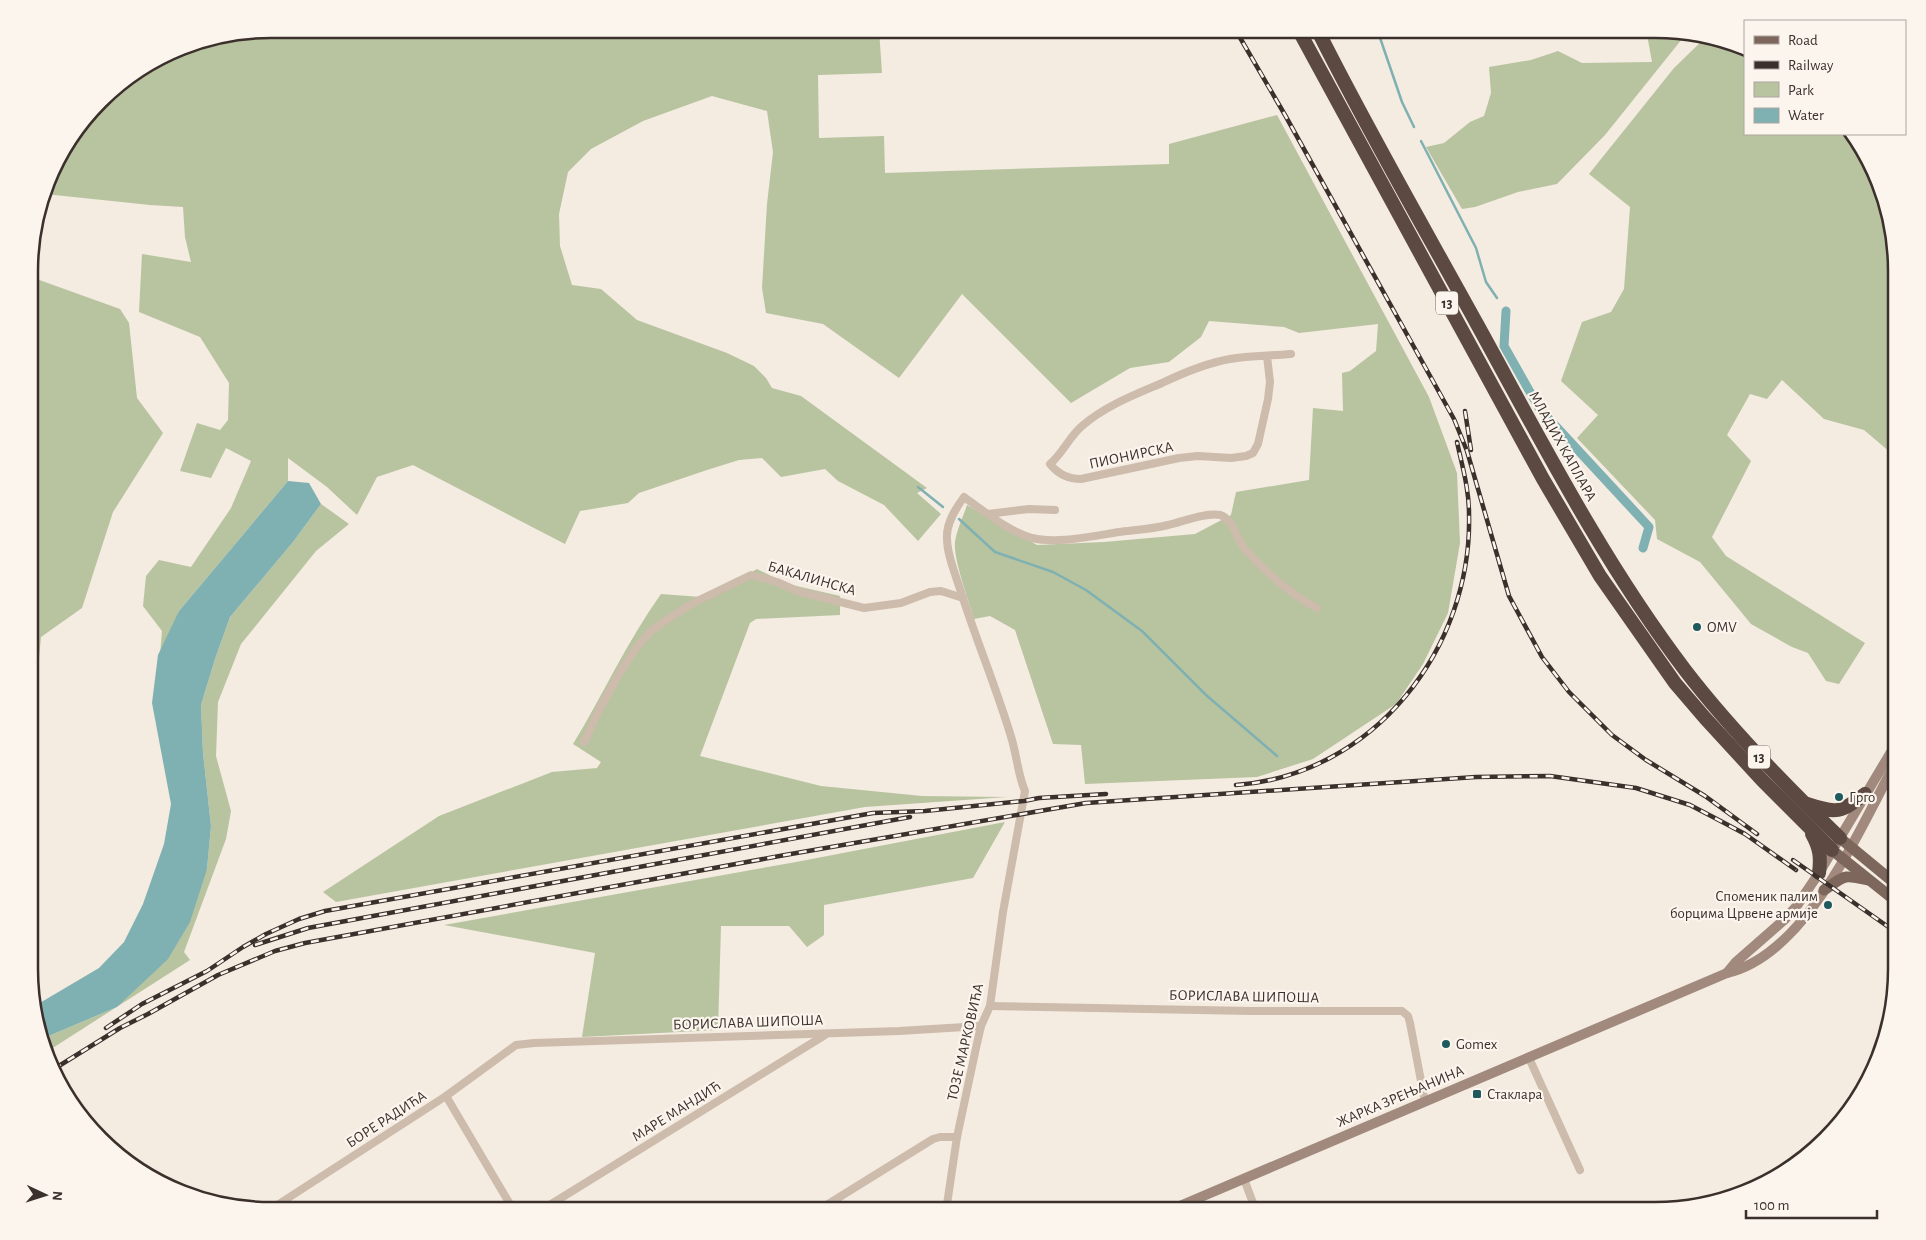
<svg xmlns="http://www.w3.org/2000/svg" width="1926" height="1240" font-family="'Alegreya Sans',sans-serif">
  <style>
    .green { fill: #b8c4a0 }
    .water { fill: #7fb0b2 }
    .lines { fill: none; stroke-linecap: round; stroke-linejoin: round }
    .stream { stroke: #7fb0b2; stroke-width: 2.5 }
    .canal { stroke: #7fb0b2; stroke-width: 9 }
    .street { stroke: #cdbbac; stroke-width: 8 }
    .secondary { stroke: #a18a7d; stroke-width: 10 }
    .primary { stroke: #7d675c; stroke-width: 11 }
    .highway { stroke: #5c4a42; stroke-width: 14 }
    .rail-casing { stroke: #3b302b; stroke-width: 4.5 }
    .rail { stroke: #fbf5ee; stroke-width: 2.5; stroke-dasharray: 8; stroke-linecap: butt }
    .poi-dot { fill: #1f5a5e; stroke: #fbf5ee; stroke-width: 2 }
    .labels { text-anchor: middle; stroke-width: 4.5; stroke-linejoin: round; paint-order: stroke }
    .shield { fill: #fbf5ee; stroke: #756b66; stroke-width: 1 }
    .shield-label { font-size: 14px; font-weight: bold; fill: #3b302b }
    .street-label { font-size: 15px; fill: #3b302b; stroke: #fbf5ee }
    .poi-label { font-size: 15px; fill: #3b302b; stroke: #fbf5ee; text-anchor: start }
    .rim { fill: none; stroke: #3b302b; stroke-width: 2.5 }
  </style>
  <rect width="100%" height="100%" fill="#f4ebe1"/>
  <g class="green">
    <path d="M271 29H879L882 73 818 75 819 138 884 136 885 173 1169 164V144L1277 115 1429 397 1457 473 1460 543 1448 613 1423 664 1396 704 1313 759 1257 777 1085 784 1081 745 1053 744 1015 630 990 616 974 619C969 601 953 559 955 542 957 529 963 517 967 505L1037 545 1104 542 1195 534 1231 515 1236 492 1309 480 1313 408 1343 411 1342 373 1350 371 1376 351 1378 324 1299 333 1284 327 1209 321 1201 337 1169 362 1130 368 1071 403 962 294 899 378 823 324 766 313 762 288 767 204 773 152 767 111 712 96 643 121 591 149 568 172 559 214 560 246 572 285 601 289 637 320 727 353 754 366 766 378 772 388 801 396 927 488 917 493 941 514 918 541 884 505 838 481 825 469 781 477 762 458 739 460 707 470 639 493 628 503 580 511 565 544 413 465 377 477 357 515 327 487 288 458V481L179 611 158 680 162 631 143 606 146 576 159 560 191 567 231 508 251 461 226 448 211 478 180 471 197 423 220 430 228 420 229 383 200 337 139 312 142 254 191 262 185 237 183 207 150 205 45 194 54 163 111 89 178 47Z"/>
    <path d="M1646 29 1686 34 1605 135 1557 184 1518 192 1475 207 1462 209 1426 147 1444 143 1470 122 1484 116 1491 93 1489 67 1531 60 1558 51 1582 63 1652 62Z"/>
    <path d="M1706 37 1733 41 1745 47V134H1850L1865 150 1897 255 1893 263 1897 265V458L1864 430 1824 419 1782 380 1767 399 1750 394 1727 435 1751 461 1712 537 1726 556 1865 643 1839 684 1826 681 1808 653 1792 647 1751 624 1700 562 1657 539 1655 520 1577 438 1598 415 1561 381 1582 322 1611 312 1624 289 1630 207 1589 174 1674 68Z"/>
    <path d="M31 277 120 309 129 323 137 398 163 433 113 512 82 608 41 637 36 691 31 698Z"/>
    <path d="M321 504 349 524 316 551 241 644 218 702 216 756 231 811 226 839 184 952 190 960 48 1051 44 1038 117 1007 207 869 211 826 203 753 201 705 215 659 230 617 293 542Z"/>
    <path d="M757 569 788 584 840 596V615L756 619 750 623 700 756 821 786 922 796 1007 797 865 807 336 902 323 892 439 816 552 772 597 768 601 762 573 744C603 695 627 641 661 594L701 597 735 582Z"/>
    <path d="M1005 822 973 878 824 905V935L807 947 789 926H721L718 1030 582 1037 595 953 444 925 796 862Z"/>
  </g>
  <path class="water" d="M288 481 309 483 321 504 293 542 230 617 215 659 201 705 203 753 211 826 207 869 190 922 168 959 117 1007 44 1038 33 1007 99 968 124 942 143 904 164 844 171 804 152 703 158 655 179 611Z"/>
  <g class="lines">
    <g class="stream">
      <path d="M1377 29 1402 102 1414 127"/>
      <path d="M1421 141 1476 248 1486 282 1497 298"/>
      <path d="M918 487 943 507"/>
      <path d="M959 519 995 552 1053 572 1086 590 1142 631 1206 695 1277 756"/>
    </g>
    <path class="canal" d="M1506 311 1504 346 1539 408 1649 527 1643 548"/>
    <g class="street">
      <path d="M1267 356 1270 382 1268 399 1258 444 1253 453 1246 456 1231 458 1198 456 1179 458 1081 479C1068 479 1058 474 1050 464 1063 453 1069 437 1082 426 1105 406 1134 395 1162 383 1183 373 1206 363 1230 359 1249 355 1271 356 1291 354"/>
      <path d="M988 514 1029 509 1055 510"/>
      <path d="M584 742 600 708 622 669 636 648 651 631 669 618 693 603 751 575 777 582 797 591 864 608 901 603 930 592 941 591 963 598"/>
      <path d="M990 1006 1251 1011H1402L1408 1016 1410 1023 1425 1102"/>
      <path d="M1529 1058 1580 1170"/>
      <path d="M446 1096 514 1211"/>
      <path d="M1244 1179 1256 1211"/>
      <path d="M268 1211 446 1096 516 1045 534 1043 899 1031 981 1026"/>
      <path d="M540 1211 825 1035"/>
      <path d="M817 1211 933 1139 940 1137H957"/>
      <path d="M946 1211 957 1137 976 1048 981 1026 990 1006 1003 912 1025 791C1018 775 1017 757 1012 740 997 689 976 640 960 589 955 573 947 555 947 538 946 523 956 508 964 497 985 512 1008 531 1032 538 1057 544 1094 536 1119 532 1135 530 1152 529 1168 525 1182 522 1206 512 1220 515 1232 518 1237 539 1244 548 1263 570 1291 595 1317 608"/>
    </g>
    <g class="secondary">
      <path d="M1727 973 1736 962 1784 920 1796 907 1819 873 1897 742"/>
      <path d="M1168 1211 1727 973C1808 954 1860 827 1897 760"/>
    </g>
    <g class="primary">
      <path d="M1840 838 1897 885"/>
      <path d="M1832 850 1897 902"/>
      <path d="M1824 890C1845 876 1841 874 1868 880"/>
    </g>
    <g class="highway">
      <path d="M1298 29 1543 479 1600 576 1675 683 1705 718 1762 780 1832 850"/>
      <path d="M1317 29C1367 129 1423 226 1477 324 1542 442 1603 562 1685 670 1731 730 1785 785 1840 838"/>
      <path d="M1807 804C1837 814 1840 813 1865 794"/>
      <path d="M1812 834C1820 848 1821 858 1819 873"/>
    </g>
    <defs>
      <g id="rail">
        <path d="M1235 29 1285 115 1454 419 1467 451 1509 596 1542 657 1569 692 1612 735 1646 760 1705 796 1757 834"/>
        <path d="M1465 411 1471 450"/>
        <path d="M1236 785C1374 775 1473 648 1469 513 1469 489 1462 465 1457 442"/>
        <path d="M1793 860 1897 933"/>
        <path d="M255 945 308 928 335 923 910 817"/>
        <path d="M106 1028 142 1004 207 971 243 947 266 934 299 919 325 911 873 813 925 811 1024 801 1039 798 1106 794"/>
        <path d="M54 1069 120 1028 148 1014 218 975 275 951 305 943 785 855 1086 803 1476 777 1550 776 1636 788 1690 805 1713 817 1745 834 1796 870"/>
      </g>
    </defs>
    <use href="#rail" class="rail-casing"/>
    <use href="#rail" class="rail"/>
  </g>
  <g class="poi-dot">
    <circle cx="1697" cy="627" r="5"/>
    <circle cx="1839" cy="797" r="5"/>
    <circle cx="1828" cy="905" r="5"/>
    <circle cx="1446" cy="1044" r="5"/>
    <rect x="1472" y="1089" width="10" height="10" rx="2.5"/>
  </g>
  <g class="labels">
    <g class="shield">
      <rect x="1436" y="291.5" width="22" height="23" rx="4"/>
      <rect x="1748" y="745.5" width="22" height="23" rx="4"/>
    </g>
    <g class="shield-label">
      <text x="1447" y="308">13</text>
      <text x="1759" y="762">13</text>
    </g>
    <g class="street-label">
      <text transform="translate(1563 446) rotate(61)" y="5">МЛАДИХ КАПЛАРА</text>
      <text transform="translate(1131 455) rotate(-12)" y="5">ПИОНИРСКА</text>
      <text transform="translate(812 578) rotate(16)" y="5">БАКАЛИНСКА</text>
      <text transform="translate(1244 996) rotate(1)" y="5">БОРИСЛАВА ШИПОША</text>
      <text transform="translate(748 1022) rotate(-2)" y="5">БОРИСЛАВА ШИПОША</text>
      <text transform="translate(965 1042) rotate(-77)" y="5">ТОЗЕ МАРКОВИЋА</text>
      <text transform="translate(1400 1096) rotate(-23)" y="5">ЖАРКА ЗРЕЊАНИНА</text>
      <text transform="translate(676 1111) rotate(-32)" y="5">МАРЕ МАНДИЋ</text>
      <text transform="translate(386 1119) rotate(-33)" y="5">БОРЕ РАДИЋА</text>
    </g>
    <g class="poi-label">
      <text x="1707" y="632">OMV</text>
      <text x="1849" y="802">Грго</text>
      <text x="1818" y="901" text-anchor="end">Споменик палим<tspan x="1818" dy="17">борцима Црвене армије</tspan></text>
      <text x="1456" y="1049">Gomex</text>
      <text x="1487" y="1099">Стаклара</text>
    </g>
  </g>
  <path d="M0 0H1926V1240H0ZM271 38H1655A233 233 0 0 1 1888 271V969A233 233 0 0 1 1655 1202H271A233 233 0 0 1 38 969V271A233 233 0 0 1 271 38Z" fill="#fbf5ee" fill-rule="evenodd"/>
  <path class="rim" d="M271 38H1655A233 233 0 0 1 1888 271V969A233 233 0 0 1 1655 1202H271A233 233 0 0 1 38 969V271A233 233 0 0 1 271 38Z"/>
  <rect x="1744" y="20" width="162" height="115" fill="#fbf5ee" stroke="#aea6a0"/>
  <rect x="1754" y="36" width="25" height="8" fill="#7d675c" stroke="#aea6a0"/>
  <text x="1788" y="45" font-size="15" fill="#3b302b">Road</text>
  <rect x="1754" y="61" width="25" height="8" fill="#3b302b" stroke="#aea6a0"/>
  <text x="1788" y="70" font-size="15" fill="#3b302b">Railway</text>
  <rect x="1754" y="82" width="25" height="15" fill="#b8c4a0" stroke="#aea6a0"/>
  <text x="1788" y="95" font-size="15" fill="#3b302b">Park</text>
  <rect x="1754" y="108" width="25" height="15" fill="#7fb0b2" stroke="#aea6a0"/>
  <text x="1788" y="120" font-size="15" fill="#3b302b">Water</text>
  <g transform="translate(45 1195) rotate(94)" stroke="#fbf5ee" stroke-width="4" paint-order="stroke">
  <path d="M0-4L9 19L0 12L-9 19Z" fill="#3b302b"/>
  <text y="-8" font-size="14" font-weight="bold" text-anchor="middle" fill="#3b302b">N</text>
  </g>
  <path d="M1746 1210v8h131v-8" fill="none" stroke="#3b302b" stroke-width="2.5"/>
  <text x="1754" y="1210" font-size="15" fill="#3b302b" stroke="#fbf5ee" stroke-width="4" paint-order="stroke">100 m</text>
</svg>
